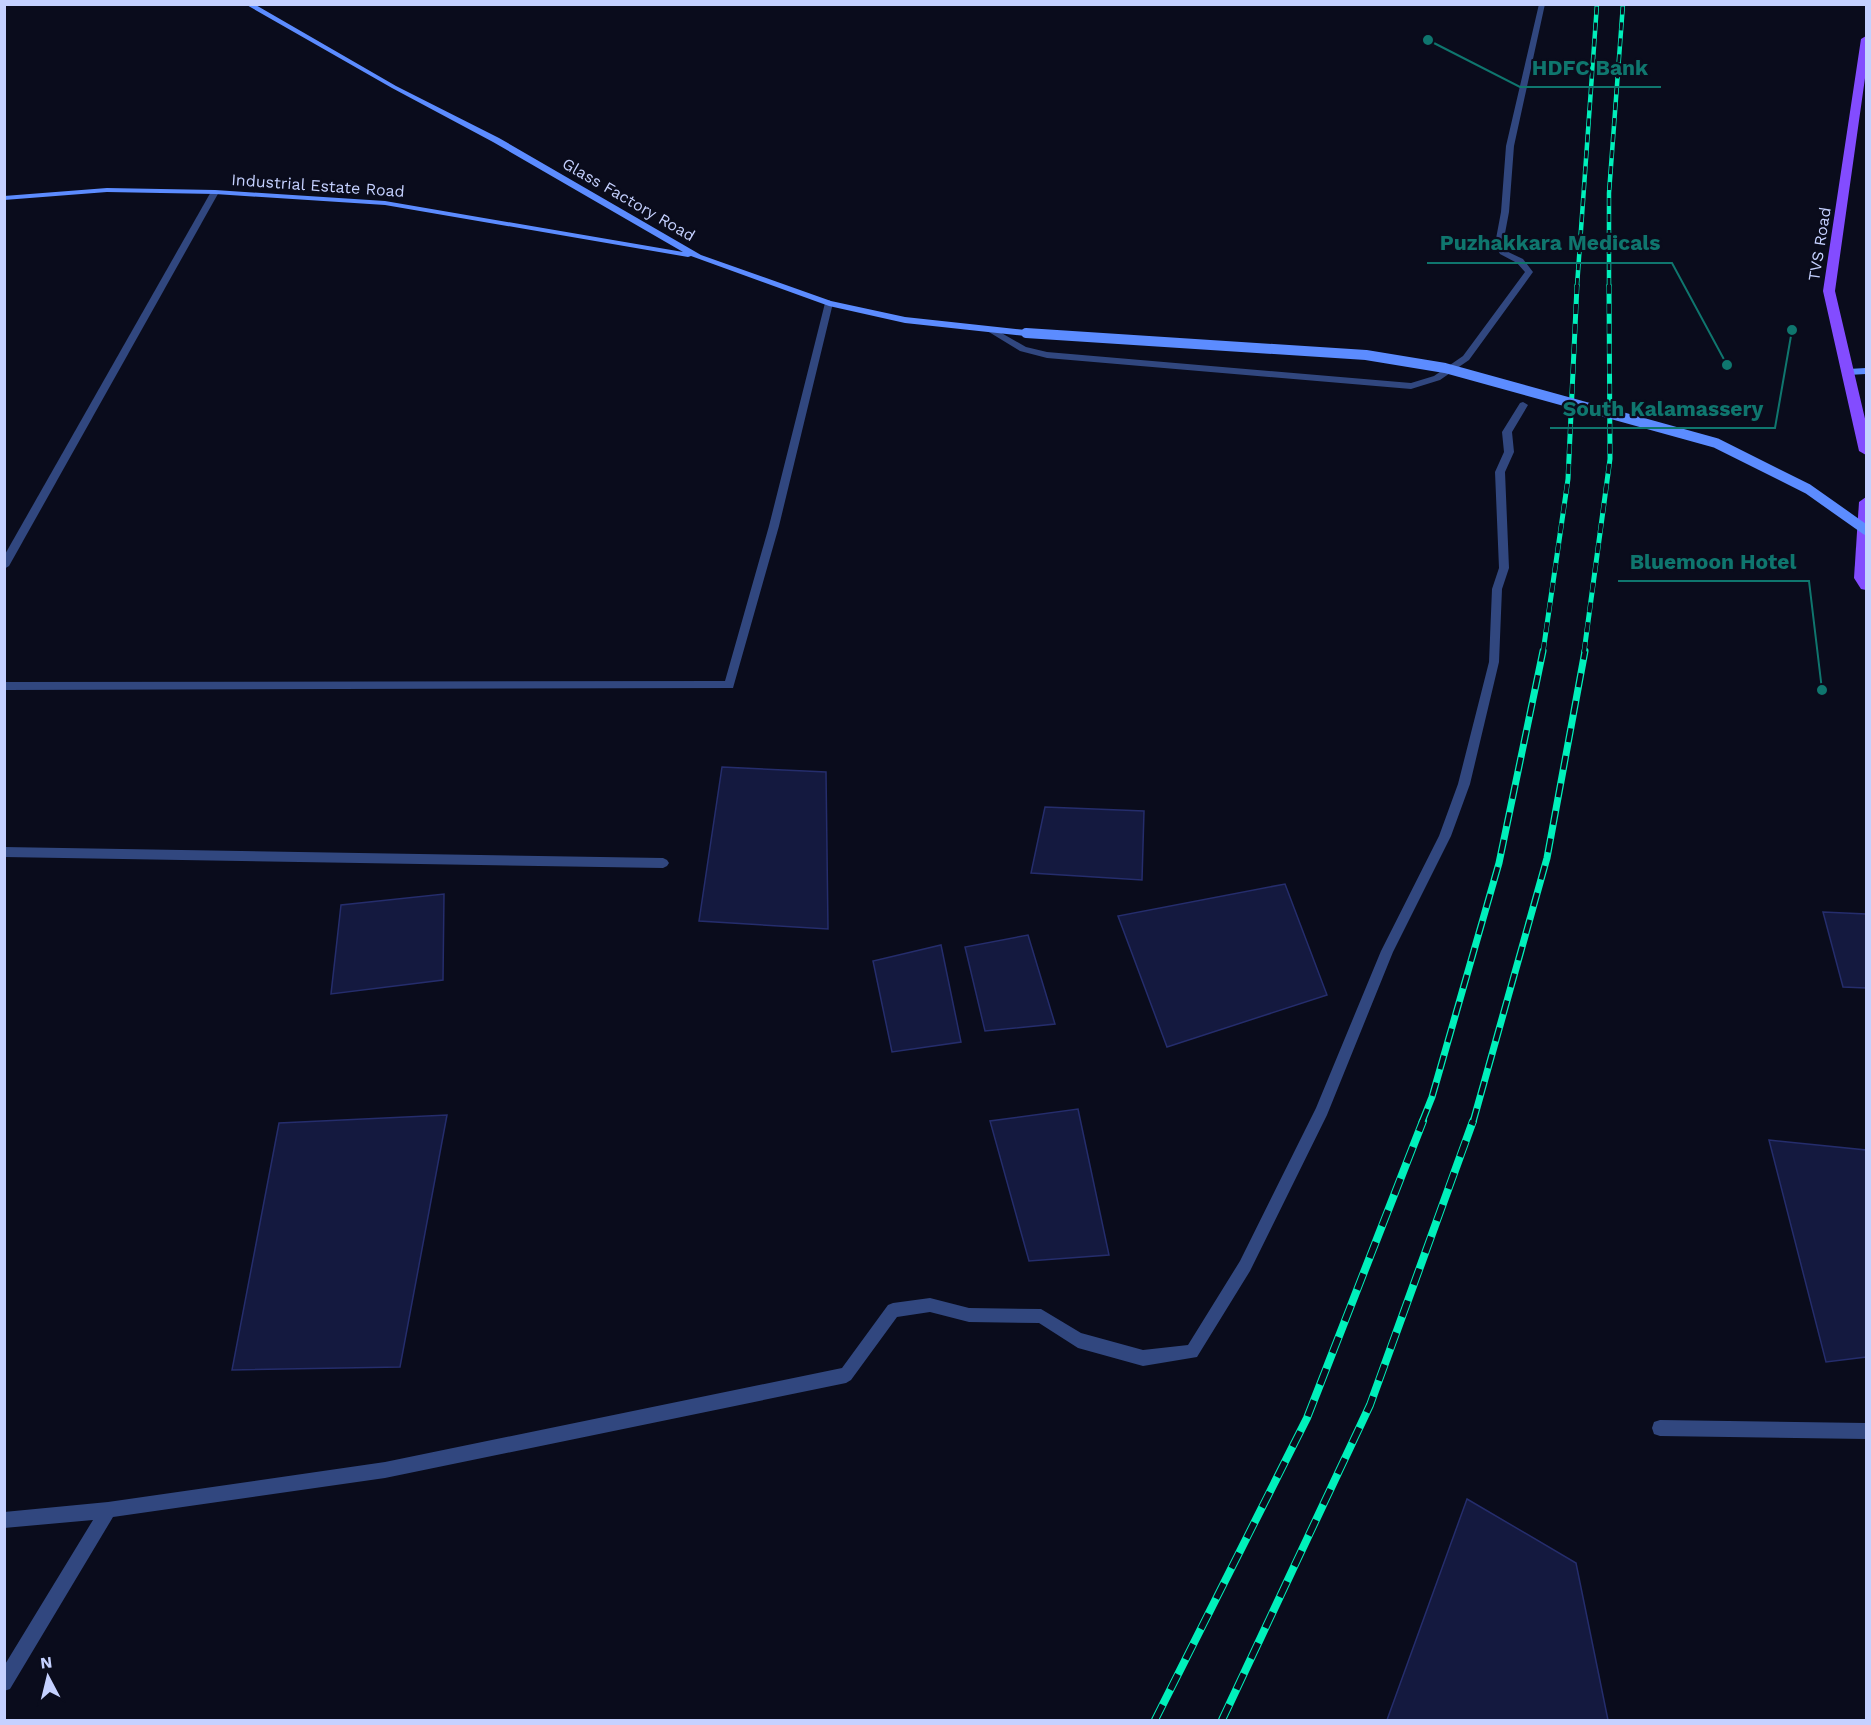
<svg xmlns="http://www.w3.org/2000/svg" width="1871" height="1725" font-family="'Work Sans',sans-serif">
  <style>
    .building { fill: #14193f; stroke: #252d6c; stroke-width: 1.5 }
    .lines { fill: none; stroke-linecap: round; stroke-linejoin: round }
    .street { fill: #31477f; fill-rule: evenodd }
    .secondary { fill: #5c8cff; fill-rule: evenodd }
    .primary { fill: #834cff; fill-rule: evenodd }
    .rail-far3-casing { stroke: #00f0bb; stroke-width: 4.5 }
    .rail-far2-casing { stroke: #00f0bb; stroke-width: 5 }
    .rail-far1-casing { stroke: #00f0bb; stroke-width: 7 }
    .rail-casing { stroke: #00f0bb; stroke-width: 8 }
    .rail-far3 { stroke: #0a0c1c; stroke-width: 3; stroke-dasharray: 8; stroke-linecap: butt }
    .rail-far2 { stroke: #0a0c1c; stroke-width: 4; stroke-dasharray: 10; stroke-linecap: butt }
    .rail-far1 { stroke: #0a0c1c; stroke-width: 4.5; stroke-dasharray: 14; stroke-linecap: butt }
    .rail { stroke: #0a0c1c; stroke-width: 6; stroke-dasharray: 17; stroke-linecap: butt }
    .secondary-bridge { stroke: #5c8cff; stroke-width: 10 }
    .labels { text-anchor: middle; stroke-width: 4.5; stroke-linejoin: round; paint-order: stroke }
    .far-street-label { font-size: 16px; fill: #c5d1ff; stroke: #0a0c1c }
    .leader { fill: none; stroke: #0f766e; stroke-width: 2 }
    .callout-dot { fill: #0f766e; stroke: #0a0c1c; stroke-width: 2 }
    .callout-label { font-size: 21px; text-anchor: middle; font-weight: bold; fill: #0f766e; stroke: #0a0c1c; stroke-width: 4.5; stroke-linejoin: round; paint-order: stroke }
  </style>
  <rect width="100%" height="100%" fill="#0a0c1c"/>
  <g class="building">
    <path d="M722 767 826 772 828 929 699 921Z"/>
    <path d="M1045 807 1144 811 1142 880 1031 873Z"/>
    <path d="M1285 884 1327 995 1167 1047 1118 916Z"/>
    <path d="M444 894 443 980 331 994 341 905Z"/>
    <path d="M1823 912 1866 914V988L1843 987Z"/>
    <path d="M1028 935 1055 1024 985 1031 965 947Z"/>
    <path d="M941 945 961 1042 892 1052 873 961Z"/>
    <path d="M1078 1109 1109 1255 1029 1261 990 1121Z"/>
    <path d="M447 1115 400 1367 232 1370 279 1123Z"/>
    <path d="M1769 1140 1866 1150V1357L1826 1362Z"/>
    <path d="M1467 1499 1576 1563 1608 1720H1387Z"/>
  </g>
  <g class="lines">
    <g class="street">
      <path d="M1539 4H1545L1514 146 1509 212 1503 244 1506 251 1523 259 1533 272 1469 360 1440 380 1411 389 1047 358 1020 351 984 329 991 327 1026 347 1047 352 1411 383 1434 376 1463 356 1525 272 1517 263 1500 254 1495 244 1501 212 1506 146Z"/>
      <path d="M212 190 219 192 9 566 4 569V556Z"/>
      <path d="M829 300 833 303 779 526 733 688 4 690V682L725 681 769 526 825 303Z"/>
      <path d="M1523 402 1528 405 1512 432 1514 452 1505 472 1509 568 1502 589 1499 662 1470 784 1451 836 1393 952 1327 1115 1250 1271 1197 1357 1143 1366 1078 1348 1039 1323 969 1322 930 1312 897 1317 851 1380 846 1383 385 1478 113 1517 10 1689 4 1691V1666L93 1520 4 1528V1512L108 1502 385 1462 842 1368 888 1305 893 1303 930 1298 969 1308 1041 1309 1081 1333 1143 1350 1188 1345 1240 1261 1316 1108 1381 951 1439 836 1458 784 1489 662 1492 589 1499 568 1495 472 1504 452 1502 432 1520 403Z"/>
      <path d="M4 847 663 858 667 860 669 863 667 866 663 868 4 857Z"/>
      <path d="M1660 1420 1866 1423V1439L1660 1436 1654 1434 1652 1428 1654 1422Z"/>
    </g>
    <g class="secondary">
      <path d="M245 4H254L396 86 499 138 701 255 831 301 905 317 1026 330 1030 333 1026 336 905 323 829 306 691 256 688 257 385 205 215 194 107 192 4 200V196L107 188 215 190 385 201 683 252 493 142 392 88Z"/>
      <path d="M1866 368V374L1848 375 1844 372 1848 369Z"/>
    </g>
    <g class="primary">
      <path d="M1866 36V71L1835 291 1866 423V455L1859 451 1823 291 1861 39Z"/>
      <path d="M1866 497V590L1861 589 1854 578 1859 502Z"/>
    </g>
    <defs>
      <g id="rail-far3">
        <path d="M1577 286 1597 4"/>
        <path d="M1609 286V193L1623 4"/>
      </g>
      <g id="rail-far2">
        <path d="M1543 652 1568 479 1577 285"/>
        <path d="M1584 652 1610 459 1609 285"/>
      </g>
      <g id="rail-far1">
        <path d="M1422 1122 1432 1097 1499 863 1543 651"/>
        <path d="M1473 1122 1547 858 1585 651"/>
      </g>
      <g id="rail">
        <path d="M1155 1720 1307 1418 1423 1121"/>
        <path d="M1222 1720 1370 1405 1473 1121"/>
      </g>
    </defs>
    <use href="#rail-far3" class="rail-far3-casing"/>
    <use href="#rail-far2" class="rail-far2-casing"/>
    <use href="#rail-far1" class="rail-far1-casing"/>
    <use href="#rail" class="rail-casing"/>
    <use href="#rail-far3" class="rail-far3"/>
    <use href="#rail-far2" class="rail-far2"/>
    <use href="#rail-far1" class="rail-far1"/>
    <use href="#rail" class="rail"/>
    <path class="secondary-bridge" d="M1026 333 1366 355 1445 368 1716 443 1808 489 1866 530"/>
  </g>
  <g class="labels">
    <g class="far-street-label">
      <text transform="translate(318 185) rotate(4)" y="6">Industrial Estate Road</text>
      <text transform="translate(629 199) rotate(30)" y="6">Glass Factory Road</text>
      <text transform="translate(1819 244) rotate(-81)" y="6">TVS Road</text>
    </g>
  </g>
  <path class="leader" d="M1428 40L1520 87H1661M1727 365L1672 263H1427M1792 330L1775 428H1550M1822 690L1809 581H1618"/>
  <g class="callout-dot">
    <circle cx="1428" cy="40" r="6"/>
    <circle cx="1727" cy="365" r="6"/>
    <circle cx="1792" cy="330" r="6"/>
    <circle cx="1822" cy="690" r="6"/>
  </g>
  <g class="callout-label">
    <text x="1590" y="75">HDFC Bank</text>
    <text x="1550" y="250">Puzhakkara Medicals</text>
    <text x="1663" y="416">South Kalamassery</text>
    <text x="1713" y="569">Bluemoon Hotel</text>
  </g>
  <rect width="1871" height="1725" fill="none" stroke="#c5d1ff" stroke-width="12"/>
  <g transform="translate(48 1677) rotate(353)" stroke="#0a0c1c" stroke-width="4.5" paint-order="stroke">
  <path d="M0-4.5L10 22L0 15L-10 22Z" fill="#c5d1ff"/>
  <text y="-9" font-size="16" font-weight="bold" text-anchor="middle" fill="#c5d1ff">N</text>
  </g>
</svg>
